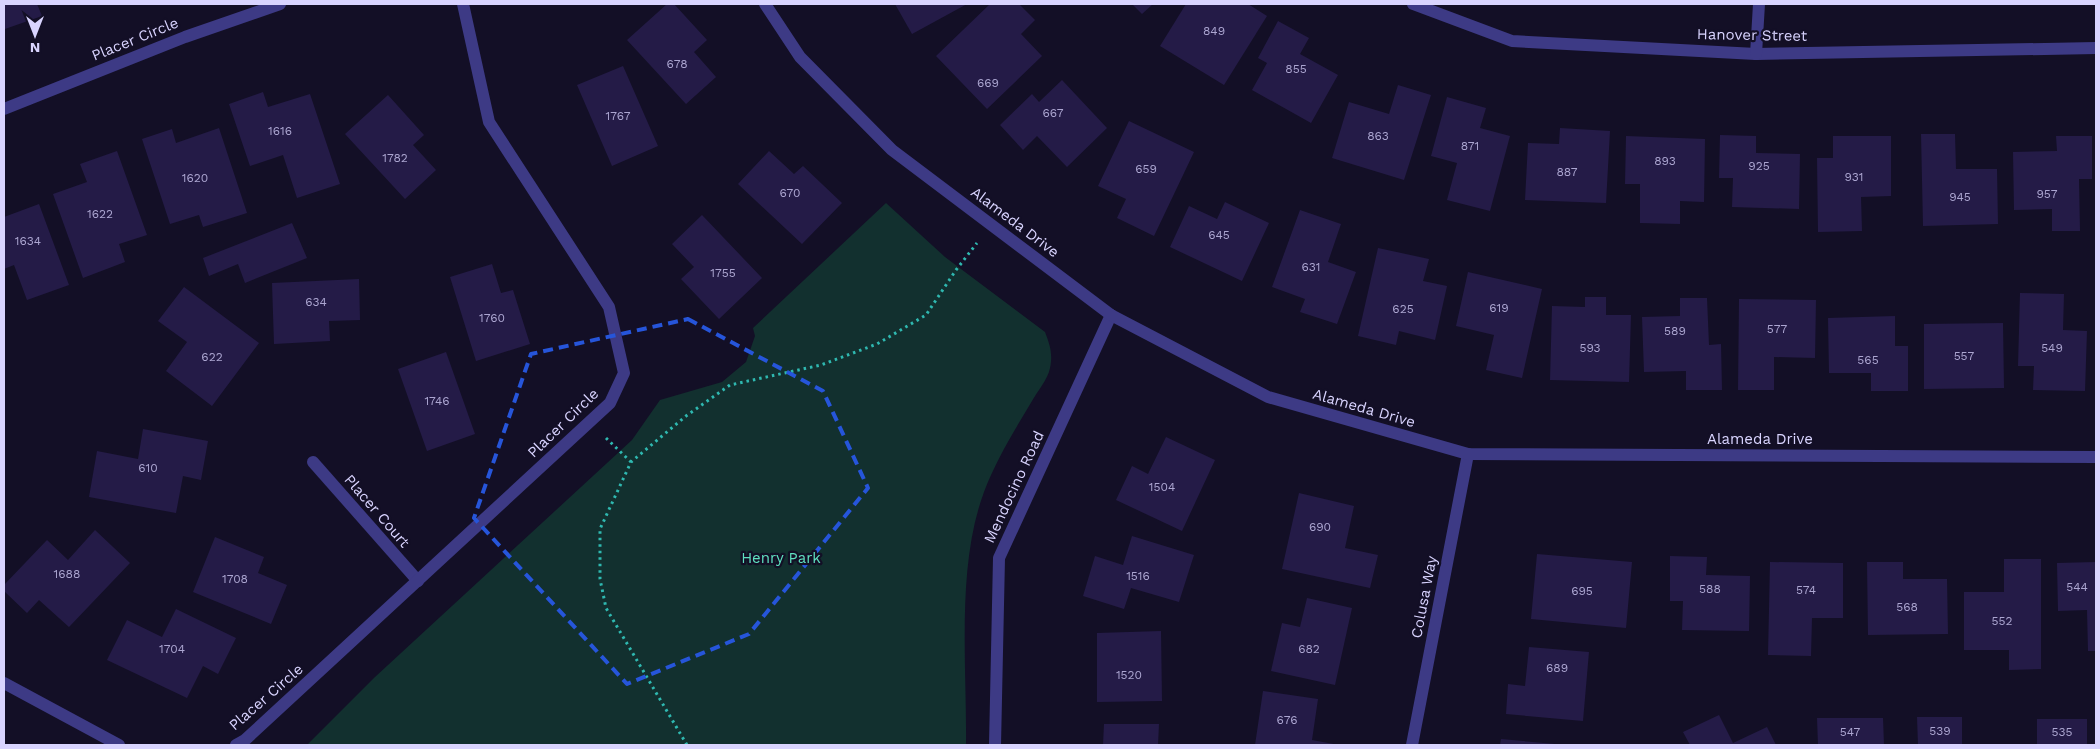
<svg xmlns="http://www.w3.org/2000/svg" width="2100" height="749" font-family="'Work Sans',sans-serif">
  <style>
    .green { fill: #12302f }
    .building { fill: #241b47 }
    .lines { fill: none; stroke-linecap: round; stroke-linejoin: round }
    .path { stroke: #2fb8b0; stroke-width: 3; stroke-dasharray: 2.5 4; stroke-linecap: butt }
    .minor { stroke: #3d3a85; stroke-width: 12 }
    .tertiary { stroke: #3d3a85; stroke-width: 12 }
    .marked { fill: none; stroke: #2655da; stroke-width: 4; stroke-dasharray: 10 6; stroke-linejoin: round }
    .labels { text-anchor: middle; stroke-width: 4.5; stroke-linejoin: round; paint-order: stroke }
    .number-label { font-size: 12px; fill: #aca6d1 }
    .street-label { font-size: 15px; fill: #d9d4ff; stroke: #130f26 }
    .park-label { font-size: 15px; fill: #5fe0c0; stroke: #130f26 }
  </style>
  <rect width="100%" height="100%" fill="#130f26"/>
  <path class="green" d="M886 203 945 257 1045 332C1050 345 1053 354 1050 368 1048 379 1037 392 1032 401 1014 431 996 460 984 492 956 567 967 666 966 745H307L375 677 632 440 660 400 722 382 746 362 755 336 753 328Z"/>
  <g class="building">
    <path d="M4 4H37L42 16 5 29Z"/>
    <path d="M667 4H674L707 40 694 52 716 77 686 104 627 40Z"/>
    <path d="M895 4H967L912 34Z"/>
    <path d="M990 4H1019L1035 20 1021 34 1042 56 987 109 936 56Z"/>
    <path d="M1132 4H1153L1142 14Z"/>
    <path d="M1186 4H1248L1267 16 1224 85 1160 46Z"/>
    <path d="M1278 21 1309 38 1300 54 1338 75 1311 123 1252 90 1267 63 1258 58Z"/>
    <path d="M623 66 658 146 612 166 577 85Z"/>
    <path d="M1062 80 1107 128 1067 167 1037 136 1023 150 1000 125 1032 94 1039 102Z"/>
    <path d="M1398 85 1431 95 1404 180 1332 158 1349 102 1389 114Z"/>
    <path d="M263 92 268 107 310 94 340 184 297 198 283 155 250 166 229 104Z"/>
    <path d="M388 95 424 135 413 145 436 170 405 199 345 134Z"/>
    <path d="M1447 97 1486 108 1480 128 1510 136 1490 211 1447 200 1457 163 1431 156Z"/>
    <path d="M1129 121 1194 152 1154 236 1117 218 1126 199 1098 186Z"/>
    <path d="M219 128 247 213 203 227 199 215 170 224 142 139 172 129 176 143Z"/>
    <path d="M1560 128 1610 131 1606 203 1525 200 1528 143 1559 144Z"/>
    <path d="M1921 134H1955L1956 169H1997L1998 224 1923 226Z"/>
    <path d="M1720 135 1756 136V153L1800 154 1799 209 1732 207 1733 178H1719Z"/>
    <path d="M1626 136 1705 139 1704 202 1680 201V224L1640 223V184H1625Z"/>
    <path d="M1833 136H1891V196L1861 197 1862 231 1818 232 1817 158H1833Z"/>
    <path d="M2056 136H2092V179H2079L2080 231H2052V209L2014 210 2013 152 2057 151Z"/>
    <path d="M117 151 147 235 119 244 125 262 83 278 53 194 87 182 80 164Z"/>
    <path d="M769 151 794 174 803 166 842 203 802 244 738 184Z"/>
    <path d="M1225 202 1269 223 1242 281 1170 247 1189 206 1217 219Z"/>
    <path d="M39 204 69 285 27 300 14 265 4 269V217Z"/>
    <path d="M1300 210 1341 224 1328 262 1356 272 1337 324 1300 312 1305 299 1272 287Z"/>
    <path d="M702 215 762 278 719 319 681 279 694 267 672 244Z"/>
    <path d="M292 223 307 258 245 283 238 264 209 276 203 258Z"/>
    <path d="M1378 248 1429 259 1423 281 1447 286 1435 340 1399 331 1396 345 1358 336Z"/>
    <path d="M492 264 501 293 513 290 530 344 476 361 450 277Z"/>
    <path d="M1468 272 1542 289 1522 378 1486 370 1494 335 1456 326Z"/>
    <path d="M359 279 360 320 329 321 330 341 274 344 272 283Z"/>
    <path d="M184 287 259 343 212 406 166 371 187 342 158 321Z"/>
    <path d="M2020 293 2064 294 2063 330 2087 331 2085 391 2033 390 2034 366H2018Z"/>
    <path d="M1585 297H1606V315H1631L1629 382 1550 380 1552 306 1585 307Z"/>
    <path d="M1680 298H1707L1709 345 1721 344 1722 390H1686V371L1644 372 1642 317 1680 316Z"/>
    <path d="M1739 299 1816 300 1815 358 1774 357V390H1738Z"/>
    <path d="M1895 316V346H1908V391H1871V373H1829L1828 318Z"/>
    <path d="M2003 323 2004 388 1924 389V324Z"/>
    <path d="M446 352 475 434 427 451 398 369Z"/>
    <path d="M143 429 208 441 201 480 183 476 176 513 89 497 97 451 138 459Z"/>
    <path d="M1166 437 1215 460 1182 531 1116 500 1132 466 1148 474Z"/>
    <path d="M1299 493 1354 506 1345 548 1378 555 1370 588 1282 569Z"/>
    <path d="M95 530 130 563 69 627 39 600 27 613 4 591V585L47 540 68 560Z"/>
    <path d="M1132 536 1194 555 1179 602 1131 588 1124 609 1083 596 1095 556 1123 565Z"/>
    <path d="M215 537 264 557 258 573 287 585 271 624 193 592Z"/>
    <path d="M1537 554 1632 562 1626 628 1531 619Z"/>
    <path d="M1670 556 1707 557 1706 575 1750 576 1749 631 1682 630 1683 601H1670Z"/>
    <path d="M2004 559H2041V669L2009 670V650H1964V592H2004Z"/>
    <path d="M1770 562 1843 563V618H1812L1811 656 1768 655Z"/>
    <path d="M1867 562H1903V579H1947L1948 634 1868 635Z"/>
    <path d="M2096 562V651H2088L2087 610 2058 611 2057 563Z"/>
    <path d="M1307 598 1352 608 1335 685 1271 671 1282 623 1300 627Z"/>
    <path d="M176 609 236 638 218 674 203 666 187 698 107 660 127 620 162 637Z"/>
    <path d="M1161 631 1162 701 1097 702V633Z"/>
    <path d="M1529 647 1589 652 1583 721 1506 714 1508 684 1525 686Z"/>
    <path d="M1263 691 1318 699 1312 740 1339 745H1255Z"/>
    <path d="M1719 715 1733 743 1767 727 1776 745H1690L1683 732Z"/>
    <path d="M1917 717H1962V745H1918Z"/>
    <path d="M1817 718H1883L1884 745H1818Z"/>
    <rect x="2037" y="719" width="50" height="26"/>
    <path d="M1104 724H1159L1158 745H1103Z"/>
    <path d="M1501 739 1555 744V745H1500Z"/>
  </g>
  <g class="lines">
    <g class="path">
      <path d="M606 438 631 462"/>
      <path d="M687 745 606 608 600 579V529L631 462 686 416 730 385 821 365 877 344 926 315 956 270 977 243"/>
    </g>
    <g class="minor">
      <path d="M1413 4 1512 41 1756 54 2096 48"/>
      <path d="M1756 54 1759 4"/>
      <path d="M4 109 185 37 280 4"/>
      <path d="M313 462 418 581"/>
      <path d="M4 683 119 745"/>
      <path d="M236 745 245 740 610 403 624 373 609 307 489 122 463 4"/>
      <path d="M995 745 999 558 1111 315"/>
      <path d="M1412 745 1468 454"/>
    </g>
    <path class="tertiary" d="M765 4 800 57 892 150 1111 315 1268 397 1468 454 2096 457"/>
  </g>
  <path class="marked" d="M688 319 823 391 868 488 749 634 627 684 474 518 531 354Z"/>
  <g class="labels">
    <g class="number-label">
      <text x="1214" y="35">849</text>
      <text x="677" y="68">678</text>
      <text x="1296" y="73">855</text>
      <text x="988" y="87">669</text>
      <text x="1053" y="117">667</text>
      <text x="618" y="120">1767</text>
      <text x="280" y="135">1616</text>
      <text x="1378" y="140">863</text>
      <text x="1470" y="150">871</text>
      <text x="395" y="162">1782</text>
      <text x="1665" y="165">893</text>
      <text x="1759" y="170">925</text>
      <text x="1146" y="173">659</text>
      <text x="1567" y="176">887</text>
      <text x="1854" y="181">931</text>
      <text x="195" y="182">1620</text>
      <text x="790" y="197">670</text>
      <text x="2047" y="198">957</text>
      <text x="1960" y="201">945</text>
      <text x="100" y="218">1622</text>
      <text x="1219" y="239">645</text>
      <text x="28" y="245">1634</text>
      <text x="1311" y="271">631</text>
      <text x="723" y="277">1755</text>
      <text x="316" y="306">634</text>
      <text x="1499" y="312">619</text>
      <text x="1403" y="313">625</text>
      <text x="492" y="322">1760</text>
      <text x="1777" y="333">577</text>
      <text x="1675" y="335">589</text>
      <text x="1590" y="352">593</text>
      <text x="2052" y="352">549</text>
      <text x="1964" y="360">557</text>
      <text x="212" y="361">622</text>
      <text x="1868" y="364">565</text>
      <text x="437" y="405">1746</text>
      <text x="148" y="472">610</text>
      <text x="1162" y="491">1504</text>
      <text x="1320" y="531">690</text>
      <text x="67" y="578">1688</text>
      <text x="1138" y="580">1516</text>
      <text x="235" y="583">1708</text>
      <text x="2077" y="591">544</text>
      <text x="1710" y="593">588</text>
      <text x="1806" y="594">574</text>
      <text x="1582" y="595">695</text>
      <text x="1907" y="611">568</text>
      <text x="2002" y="625">552</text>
      <text x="172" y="653">1704</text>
      <text x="1309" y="653">682</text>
      <text x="1557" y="672">689</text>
      <text x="1129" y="679">1520</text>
      <text x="1287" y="724">676</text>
      <text x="1940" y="735">539</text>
      <text x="1850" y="736">547</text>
      <text x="2062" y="736">535</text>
    </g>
    <g class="street-label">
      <text transform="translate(1752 35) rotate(1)" y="5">Hanover Street</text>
      <text transform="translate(135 39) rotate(-22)" y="5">Placer Circle</text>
      <text transform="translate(1015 222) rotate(37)" y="5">Alameda Drive</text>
      <text transform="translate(1364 408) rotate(16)" y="5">Alameda Drive</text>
      <text transform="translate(563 423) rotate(-44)" y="5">Placer Circle</text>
      <text x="1760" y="444">Alameda Drive</text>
      <text transform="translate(1014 487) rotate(-65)" y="5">Mendocino Road</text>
      <text transform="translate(377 511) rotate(49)" y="5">Placer Court</text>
      <text transform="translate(1424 597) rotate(-79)" y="5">Colusa Way</text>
      <text transform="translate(266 697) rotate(-41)" y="5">Placer Circle</text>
    </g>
    <g class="park-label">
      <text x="781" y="563">Henry Park</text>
    </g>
  </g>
  <rect width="2100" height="749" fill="none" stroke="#d9d4ff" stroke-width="10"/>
  <g transform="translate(35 35) rotate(180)" stroke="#130f26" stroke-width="4" paint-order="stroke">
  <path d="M0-4L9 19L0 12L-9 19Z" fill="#d9d4ff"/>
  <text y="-8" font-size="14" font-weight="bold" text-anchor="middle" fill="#d9d4ff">N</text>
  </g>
</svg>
